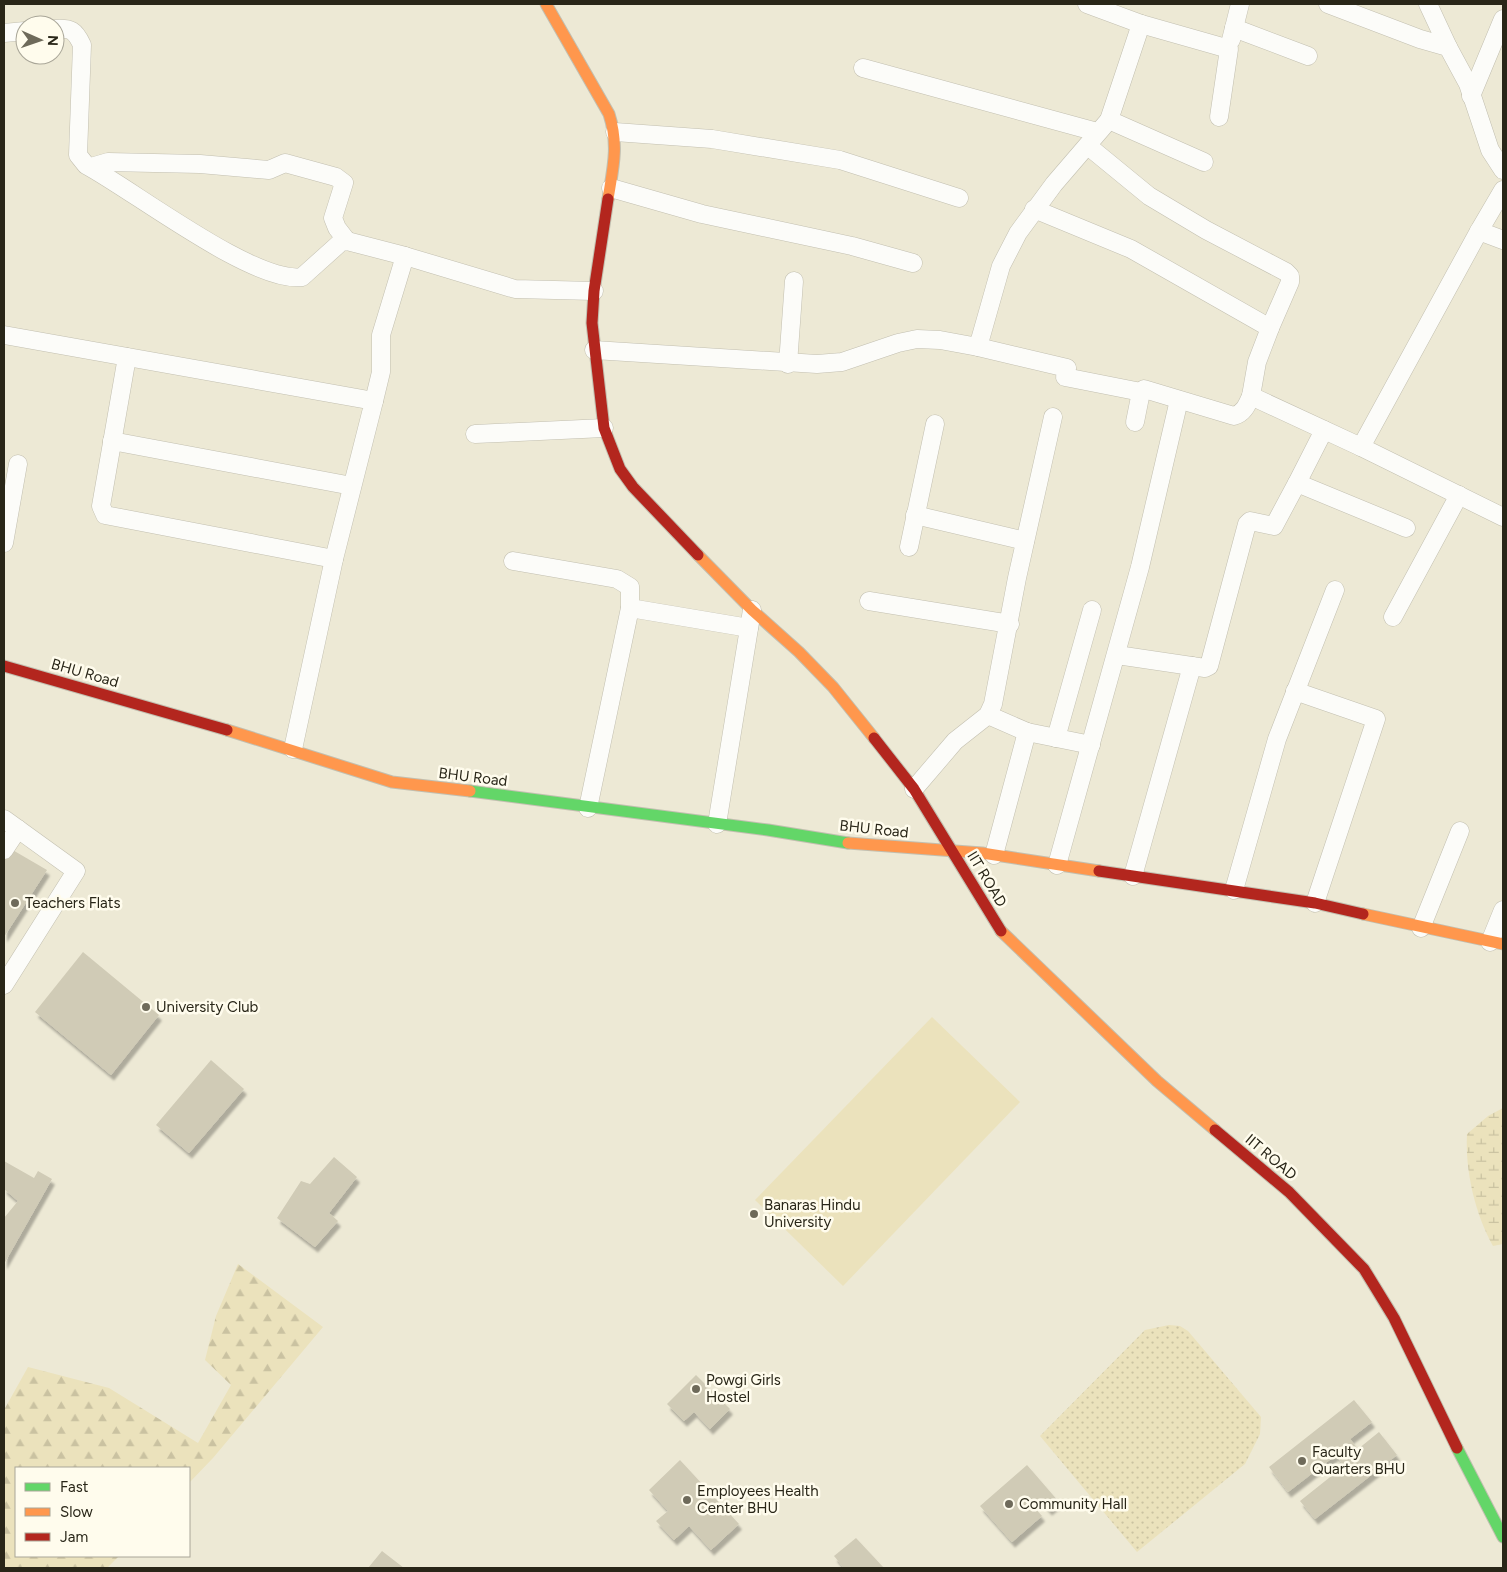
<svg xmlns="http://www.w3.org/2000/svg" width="1507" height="1572" font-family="Figtree,sans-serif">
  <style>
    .grass { fill: #ebe2bc }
    .forest { fill: url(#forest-firs) }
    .wetland { fill: url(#wetland-marsh) }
    .park { fill: url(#park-dots) }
    .building { fill: #d0cbb6; filter: url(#shadow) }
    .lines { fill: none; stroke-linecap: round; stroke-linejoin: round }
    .street-casing { stroke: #c2bfb0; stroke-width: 19 }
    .fast-casing { stroke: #c2bfb0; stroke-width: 13 }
    .slow-casing { stroke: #c2bfb0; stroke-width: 13 }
    .jam-casing { stroke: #c2bfb0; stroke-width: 13 }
    .street { stroke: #fcfcf9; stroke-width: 18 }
    .fast { stroke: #63d668; stroke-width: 11 }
    .slow { stroke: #ff974d; stroke-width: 11 }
    .jam { stroke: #b3261e; stroke-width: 11 }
    .poi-dot { fill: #6e6a5a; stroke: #fffced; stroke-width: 2 }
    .labels { text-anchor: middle; stroke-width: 5; stroke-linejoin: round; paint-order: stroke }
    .street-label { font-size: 15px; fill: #292618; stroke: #fffced }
    .poi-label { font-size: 15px; fill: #292618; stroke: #fffced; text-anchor: start }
  </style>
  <defs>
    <pattern id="forest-firs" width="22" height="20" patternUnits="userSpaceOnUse" patternTransform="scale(1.25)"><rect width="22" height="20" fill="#ebe2bc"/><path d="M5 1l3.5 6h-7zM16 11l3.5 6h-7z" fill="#cac2a1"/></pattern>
    <pattern id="wetland-marsh" width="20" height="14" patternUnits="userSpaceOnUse" patternTransform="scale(1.25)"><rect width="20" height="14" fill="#ebe2bc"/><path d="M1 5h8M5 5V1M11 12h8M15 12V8" fill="none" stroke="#cac2a1"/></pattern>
    <pattern id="park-dots" width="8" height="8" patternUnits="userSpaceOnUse" patternTransform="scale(1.25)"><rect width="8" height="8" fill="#ebe2bc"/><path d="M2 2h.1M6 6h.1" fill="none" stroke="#cac2a1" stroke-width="1.8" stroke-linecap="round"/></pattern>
    <filter id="shadow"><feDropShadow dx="3" dy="5.5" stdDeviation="1" flood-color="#0004"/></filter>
  </defs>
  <rect width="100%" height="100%" fill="#ede9d5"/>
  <path class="grass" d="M932 1017 1020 1102 843 1286 755 1200Z"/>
  <path class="forest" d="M238 1264 323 1327 213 1458 189 1483V1468H16V1556H119L107 1568H4V1410L28 1367 109 1388 198 1443 231 1385 205 1360 216 1316Z"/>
  <path class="wetland" d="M1503 1108V1244L1493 1246C1475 1214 1465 1171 1467 1134L1488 1116Z"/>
  <path class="park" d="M1169 1325 1180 1326 1188 1331 1261 1417 1260 1434 1245 1464 1137 1552 1040 1436 1145 1330Z"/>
  <g class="building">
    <path d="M4 845 47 870 4 937Z"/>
    <path d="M83 952 159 1015 111 1075 35 1012Z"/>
    <path d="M211 1060 244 1089 189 1153 156 1125Z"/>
    <path d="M334 1157 357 1177 329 1213 338 1221 315 1247 277 1218 301 1181 310 1184Z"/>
    <path d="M4 1161 34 1178 38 1171 52 1179 4 1264V1218L18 1201 4 1189Z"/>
    <path d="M696 1375 730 1409 710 1429 694 1412 684 1421 667 1404Z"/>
    <path d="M1354 1400 1372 1422 1350 1439 1358 1449 1379 1432 1397 1455 1315 1519 1300 1501 1344 1466 1336 1455 1288 1492 1269 1467Z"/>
    <path d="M680 1460 739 1524 711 1550 689 1526 674 1540 656 1521 668 1511 649 1490Z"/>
    <path d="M1027 1465 1059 1502 1049 1510 1040 1500 1033 1506 1042 1516 1012 1542 980 1506Z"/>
    <path d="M856 1538 884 1568H844L834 1556Z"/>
    <path d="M382 1551 404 1568H368Z"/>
  </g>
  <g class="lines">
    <defs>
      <g id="street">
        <path d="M1328 4 1420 39 1448 47 1468 84 1490 150 1503 170"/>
        <path d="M1428 4 1448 47"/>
        <path d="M1141 24 1229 49 1219 117"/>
        <path d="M1234 28 1308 56"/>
        <path d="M55 29C71 28 75 30 82 45L78 155 86 165C133 190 254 284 302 277L341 242 347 241 405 256"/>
        <path d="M4 33 25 31"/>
        <path d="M1231 40 1240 4"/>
        <path d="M863 68 1097 132"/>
        <path d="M1471 96 1503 19"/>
        <path d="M1109 120 1204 162"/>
        <path d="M615 132 712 139 840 160 959 198"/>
        <path d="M1088 146 1149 196 1206 230 1286 272 1290 276V282L1270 328"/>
        <path d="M91 167 108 162 200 164 269 170 285 163 336 177 344 183 333 218 337 228 347 241"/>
        <path d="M611 188 702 214 852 246 913 263"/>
        <path d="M1034 209 1131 249 1270 328 1257 362 1251 396 1361 447 1503 517"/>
        <path d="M1479 231 1503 240"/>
        <path d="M4 335 374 401 334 559 293 749"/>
        <path d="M978 347 1067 368"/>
        <path d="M594 350 817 364 842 362 898 343 917 339 940 340 978 347 1001 266 1018 233 1054 184 1109 120 1141 24 1087 4"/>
        <path d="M127 357 101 506 105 515 334 559"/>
        <path d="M788 364 794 281"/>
        <path d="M1065 377 1141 392"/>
        <path d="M374 401 381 372V335L405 256 515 289 594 291"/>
        <path d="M1135 422 1141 392 1144 389 1234 416C1244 413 1247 405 1251 396"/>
        <path d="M1324 430 1297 483 1406 528"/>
        <path d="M475 434 604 428"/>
        <path d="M112 441 352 486"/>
        <path d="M1361 447 1479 231 1503 190"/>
        <path d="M915 515 1025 541"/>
        <path d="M4 543 18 464"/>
        <path d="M909 547 935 424"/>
        <path d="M513 561 617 579 630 587V608L588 808"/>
        <path d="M869 601 1010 624"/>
        <path d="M630 608 749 628"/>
        <path d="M1393 617 1459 495"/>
        <path d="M1117 655 1205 668 1209 666 1247 524 1250 521 1274 526 1297 483"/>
        <path d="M1295 691 1376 719 1315 903"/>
        <path d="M988 715 1027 732 1091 745"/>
        <path d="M1056 738 1092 610"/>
        <path d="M914 789 955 741 988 715 993 704 1017 578 1053 417"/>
        <path d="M4 819 76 871 4 985"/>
        <path d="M717 824 752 610"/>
        <path d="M4 850 18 829"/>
        <path d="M994 855 1027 732"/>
        <path d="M1057 865 1140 567 1179 400"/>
        <path d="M1133 876 1192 666"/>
        <path d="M1234 890 1277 739 1335 590"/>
        <path d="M1421 928 1460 831"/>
        <path d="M1490 942 1503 910"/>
      </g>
      <g id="fast">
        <path d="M470 791 768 830 848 843"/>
        <path d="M1457 1448 1503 1537"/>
      </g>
      <g id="slow">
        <path d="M546 4 609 114C619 145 613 168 608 199"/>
        <path d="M698 555 752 610 799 652 833 687 874 738"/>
        <path d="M227 730 392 782 470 791"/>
        <path d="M848 843 982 853 1099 871"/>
        <path d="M1363 914 1503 944"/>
        <path d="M1001 931 1157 1081 1215 1130"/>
      </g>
      <g id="jam">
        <path d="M608 199 594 291 592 323 604 428 620 469 633 487 698 555"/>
        <path d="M4 666 227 730"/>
        <path d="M874 738 914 789 1001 931"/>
        <path d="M1099 871 1315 903 1363 914"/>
        <path d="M1215 1130 1289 1192 1364 1269 1394 1318 1457 1448"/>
      </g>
    </defs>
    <use href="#street" class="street-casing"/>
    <use href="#fast" class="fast-casing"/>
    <use href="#slow" class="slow-casing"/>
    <use href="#jam" class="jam-casing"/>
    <use href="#street" class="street"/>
    <use href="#fast" class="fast"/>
    <use href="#slow" class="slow"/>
    <use href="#jam" class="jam"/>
  </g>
  <g class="poi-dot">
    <circle cx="15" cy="903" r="5"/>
    <circle cx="146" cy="1007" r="5"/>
    <circle cx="754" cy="1214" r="5"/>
    <circle cx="696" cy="1389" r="5"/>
    <circle cx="1302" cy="1461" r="5"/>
    <circle cx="687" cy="1500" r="5"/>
    <circle cx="1009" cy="1504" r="5"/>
  </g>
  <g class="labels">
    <g class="street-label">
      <text transform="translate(85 673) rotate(16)" y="5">BHU Road</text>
      <text transform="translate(473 777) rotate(7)" y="5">BHU Road</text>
      <text transform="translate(874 829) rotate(6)" y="5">BHU Road</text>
      <text transform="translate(987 879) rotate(59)" y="5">IIT ROAD</text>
      <text transform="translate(1271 1157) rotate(40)" y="5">IIT ROAD</text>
    </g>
    <g class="poi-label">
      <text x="25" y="908">Teachers Flats</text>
      <text x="156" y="1012">University Club</text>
      <text x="764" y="1210">Banaras Hindu<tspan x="764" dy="17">University</tspan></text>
      <text x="706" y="1385">Powgi Girls<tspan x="706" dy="17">Hostel</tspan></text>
      <text x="1312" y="1457">Faculty<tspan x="1312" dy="17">Quarters BHU</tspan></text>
      <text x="697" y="1496">Employees Health<tspan x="697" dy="17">Center BHU</tspan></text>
      <text x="1019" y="1509">Community Hall</text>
    </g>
  </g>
  <rect width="1507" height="1572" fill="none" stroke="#292618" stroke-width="10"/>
  <rect x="15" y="1467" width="175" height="90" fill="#fffced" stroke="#a9a698"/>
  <rect x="25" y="1483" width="25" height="8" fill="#63d668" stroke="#a9a698"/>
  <text x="60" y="1492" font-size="15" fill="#292618">Fast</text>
  <rect x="25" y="1508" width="25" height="8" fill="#ff974d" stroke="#a9a698"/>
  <text x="60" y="1517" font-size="15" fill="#292618">Slow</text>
  <rect x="25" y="1533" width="25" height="8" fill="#b3261e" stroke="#a9a698"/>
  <text x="60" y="1542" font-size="15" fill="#292618">Jam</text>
  <g transform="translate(40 40) rotate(92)"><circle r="24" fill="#fffced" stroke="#a9a698"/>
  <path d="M0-4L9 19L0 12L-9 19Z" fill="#6e6a5a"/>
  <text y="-8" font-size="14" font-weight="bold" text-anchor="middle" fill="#292618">N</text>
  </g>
</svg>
